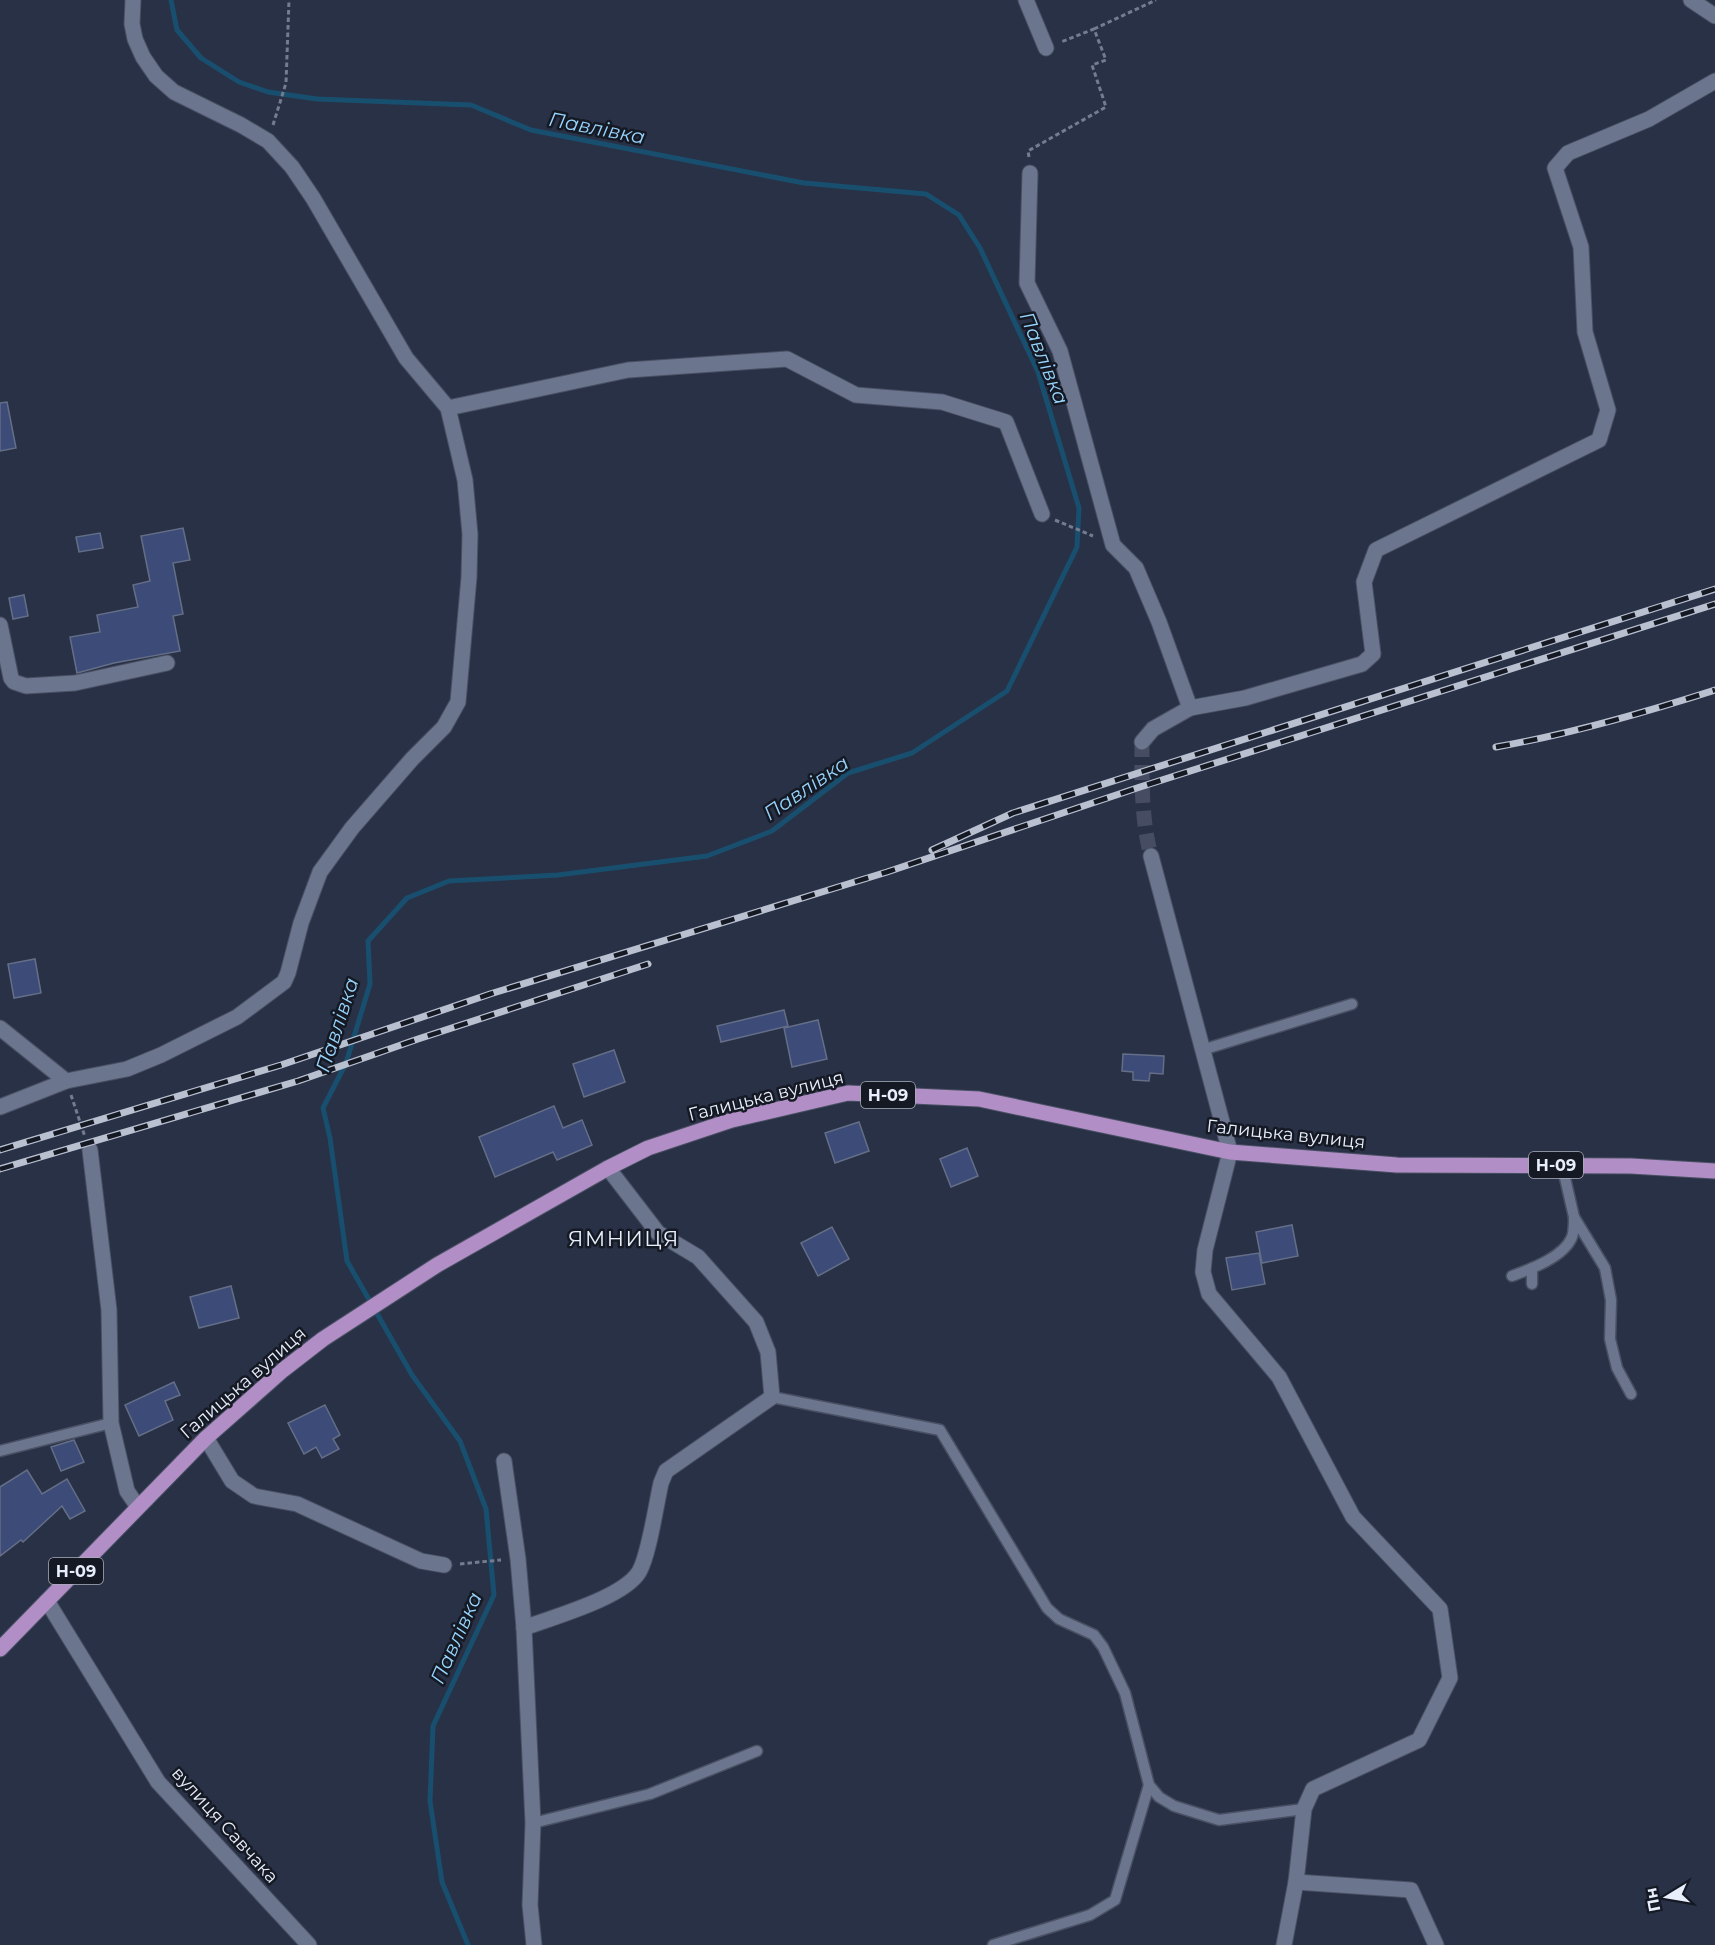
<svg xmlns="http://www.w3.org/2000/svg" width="1715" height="1945" font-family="Montserrat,sans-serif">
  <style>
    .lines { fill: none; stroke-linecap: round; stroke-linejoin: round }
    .stream { stroke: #194f6e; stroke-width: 5 }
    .building { fill: #3c4b77; stroke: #646e87; stroke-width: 1.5 }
    .street-tunnel { stroke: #464d62; stroke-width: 15; stroke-dasharray: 15 8; stroke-linecap: butt }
    .lane-casing { stroke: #495063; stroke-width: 13 }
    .street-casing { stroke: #495063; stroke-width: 17 }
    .primary-casing { stroke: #495063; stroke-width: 17 }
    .path { stroke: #757c8f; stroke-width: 3; stroke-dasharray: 4.5 3; stroke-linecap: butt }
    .lane { stroke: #6b758e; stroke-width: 10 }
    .street { stroke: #6b758e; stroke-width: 15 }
    .primary { stroke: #b18fc6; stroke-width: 15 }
    .rail-casing { stroke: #b9c0d0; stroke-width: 7 }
    .rail { stroke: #151923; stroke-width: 4.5; stroke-dasharray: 14; stroke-linecap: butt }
    .labels { text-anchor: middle; stroke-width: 5; stroke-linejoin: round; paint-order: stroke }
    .shield { fill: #151923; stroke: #a9aebb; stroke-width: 1.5 }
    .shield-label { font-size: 16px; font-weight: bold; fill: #e8eefc }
    .street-label { font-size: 18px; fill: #e8eefc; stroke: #151923 }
    .water-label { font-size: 20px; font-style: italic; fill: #97d4fd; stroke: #151923 }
    .quarter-label { font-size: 21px; letter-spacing: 1.5px; fill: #e8eefc; stroke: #151923 }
  </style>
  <rect width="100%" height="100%" fill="#293147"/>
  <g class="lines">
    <path class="stream" d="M171 0 177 30 201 58 239 82 268 92 317 99 471 105 531 130 804 183 926 194 959 215 980 248 1038 372 1079 508 1077 547 1007 691 912 753 848 773 772 831 707 856 558 875 449 881 407 898 368 941 370 984 346 1063 323 1108 330 1138 347 1261 412 1375 460 1441 486 1509 494 1595 433 1726 430 1801 442 1882 468 1945"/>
  </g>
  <g class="building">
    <path d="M7 402 16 448 0 451V403Z"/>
    <path d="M183 528 190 560 173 563 183 614 173 616 180 651 114 663 77 673 70 637 100 632 97 615 138 607 133 585 150 581 141 536Z"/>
    <path d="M100 533 103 548 79 552 76 537Z"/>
    <path d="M24 595 28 616 13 619 9 598Z"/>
    <path d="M35 959 41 993 14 998 8 964Z"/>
    <path d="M784 1010 788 1026 721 1042 717 1026Z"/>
    <path d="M818 1020 827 1059 792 1067 784 1028Z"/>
    <path d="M614 1050 625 1082 584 1097 573 1064Z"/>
    <path d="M1123 1054 1164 1056 1163 1074 1150 1073 1149 1081 1133 1080V1072L1122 1071Z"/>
    <path d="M554 1106 563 1128 582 1120 592 1145 557 1160 553 1152 495 1177 479 1137Z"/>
    <path d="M859 1122 869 1151 835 1163 825 1133Z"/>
    <path d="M967 1148 978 1176 951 1187 940 1159Z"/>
    <path d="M1292 1225 1298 1256 1262 1263 1256 1232Z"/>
    <path d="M832 1227 849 1259 818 1276 801 1243Z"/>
    <path d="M1259 1253 1265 1284 1232 1290 1226 1258Z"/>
    <path d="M231 1286 239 1318 199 1328 190 1297Z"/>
    <path d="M174 1382 180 1395 165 1401 173 1420 139 1436 125 1405Z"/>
    <path d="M325 1405 340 1435 333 1439 339 1449 322 1458 316 1447 304 1454 288 1423Z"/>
    <path d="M74 1440 84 1462 61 1471 51 1447Z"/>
    <path d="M27 1470 42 1494 67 1479 85 1511 70 1519 62 1506 23 1542 21 1540 0 1556V1487Z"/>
  </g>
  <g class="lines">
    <path class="street-tunnel" d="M1142 742C1142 781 1141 818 1151 856"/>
    <defs>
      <g id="lane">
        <path d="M1202 1050 1352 1004"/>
        <path d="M1562 1165 1574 1217 1605 1268 1611 1300 1610 1339 1617 1368 1631 1394"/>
        <path d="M1512 1276C1531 1269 1564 1257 1572 1237 1574 1232 1574 1223 1574 1217"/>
        <path d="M1532 1284V1268"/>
        <path d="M772 1397 940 1430 1047 1608 1059 1619 1094 1635 1103 1647 1125 1693 1149 1785 1159 1797 1174 1806 1219 1820 1304 1809"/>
        <path d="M0 1451 111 1423"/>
        <path d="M533 1823 650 1794 757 1751"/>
        <path d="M993 1945 1090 1915 1115 1900 1149 1785"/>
      </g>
      <g id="street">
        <path d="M1026 0 1046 48"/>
        <path d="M1691 0 1715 16"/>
        <path d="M1030 173 1027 283 1060 351 1113 545 1136 568 1159 622 1190 708 1245 698 1362 664 1373 654 1364 582 1376 550 1599 440 1608 410 1585 332 1581 247 1555 168 1568 153 1649 119 1715 81"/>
        <path d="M448 408 628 370 787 359 856 395 942 402 1006 422 1042 514"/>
        <path d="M0 625 11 678 14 682 26 686 75 683 167 663"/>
        <path d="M1142 742 1153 729 1190 708"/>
        <path d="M1151 856 1230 1152 1205 1250 1203 1272 1209 1294 1279 1377 1353 1517 1440 1609 1450 1678 1419 1740 1313 1789 1304 1809 1296 1882 1284 1945"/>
        <path d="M0 1028 66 1081"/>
        <path d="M0 1107 66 1081 127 1069 161 1055 237 1017 284 982 288 973 301 923 320 872 352 828 412 759 444 727 458 702 469 577 470 534 465 480 448 408 406 358 313 198 292 167 268 141 241 125 174 92 156 76 143 57 135 39 132 24 133 0"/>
        <path d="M90 1150 109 1310 111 1423 127 1491 138 1507"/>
        <path d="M206 1438 232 1481 254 1496 297 1504 421 1561 444 1565"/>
        <path d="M504 1461 518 1559 524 1628 533 1823 530 1905 534 1945"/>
        <path d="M47 1601 158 1782 309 1945"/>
        <path d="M524 1628C553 1617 623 1598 639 1572 649 1555 656 1505 661 1483L666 1471 772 1397 768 1352 756 1322 698 1257 658 1233 608 1168"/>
        <path d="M1296 1882 1411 1890 1436 1945"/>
      </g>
      <path id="primary" d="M0 1649 206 1438 283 1370 323 1339 437 1265 608 1168 648 1148 732 1120 848 1093 979 1099 1230 1152 1397 1165 1631 1166 1715 1171"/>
    </defs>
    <use href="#lane" class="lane-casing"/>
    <use href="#street" class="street-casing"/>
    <use href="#primary" class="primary-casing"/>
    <g class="path">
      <path d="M1094 29 1156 0"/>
      <path d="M273 125 286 83 289 0"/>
      <path d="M1029 157 1028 151 1106 107 1092 65 1106 60 1094 29 1061 42"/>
      <path d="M1055 520 1093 536"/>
      <path d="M71 1095 85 1137"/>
      <path d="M460 1564 501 1560"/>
    </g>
    <use href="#lane" class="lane"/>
    <use href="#street" class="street"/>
    <use href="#primary" class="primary"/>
    <defs>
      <g id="rail">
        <path d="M1496 747C1571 734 1643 713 1715 690"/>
        <path d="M932 850 1013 813 1715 589"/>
        <path d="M0 1150 281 1065 490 994 887 872 1140 787 1715 604"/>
        <path d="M0 1169 298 1081 418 1039 648 964"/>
      </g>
    </defs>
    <use href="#rail" class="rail-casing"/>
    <use href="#rail" class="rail"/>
  </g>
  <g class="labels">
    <g class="shield">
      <rect x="861" y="1082" width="54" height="26" rx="4.5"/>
      <rect x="1529" y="1152" width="54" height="26" rx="4.5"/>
      <rect x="49" y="1558" width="54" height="26" rx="4.5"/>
    </g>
    <g class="shield-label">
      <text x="888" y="1101">Н-09</text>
      <text x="1556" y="1171">Н-09</text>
      <text x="76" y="1577">Н-09</text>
    </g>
    <g class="street-label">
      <text transform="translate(766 1096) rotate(-14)" y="6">Галицька вулиця</text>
      <text transform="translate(1286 1134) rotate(6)" y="6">Галицька вулиця</text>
      <text transform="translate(243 1383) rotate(-41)" y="6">Галицька вулиця</text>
      <text transform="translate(225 1825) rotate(48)" y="6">вулиця Савчака</text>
    </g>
    <g class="water-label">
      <text transform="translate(597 128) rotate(11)" y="7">Павлівка</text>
      <text transform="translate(1044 358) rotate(68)" y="7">Павлівка</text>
      <text transform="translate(806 788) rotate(-34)" y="7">Павлівка</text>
      <text transform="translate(337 1025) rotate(-72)" y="7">Павлівка</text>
      <text transform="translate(456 1638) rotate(-66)" y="7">Павлівка</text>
    </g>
    <g class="quarter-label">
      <text x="624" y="1246">ЯМНИЦЯ</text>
    </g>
  </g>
  <g transform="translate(1667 1897) rotate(259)" stroke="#151923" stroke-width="4.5" paint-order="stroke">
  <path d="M0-4.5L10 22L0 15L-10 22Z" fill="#e8eefc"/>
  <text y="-9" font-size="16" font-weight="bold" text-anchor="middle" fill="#e8eefc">Пн</text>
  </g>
</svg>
